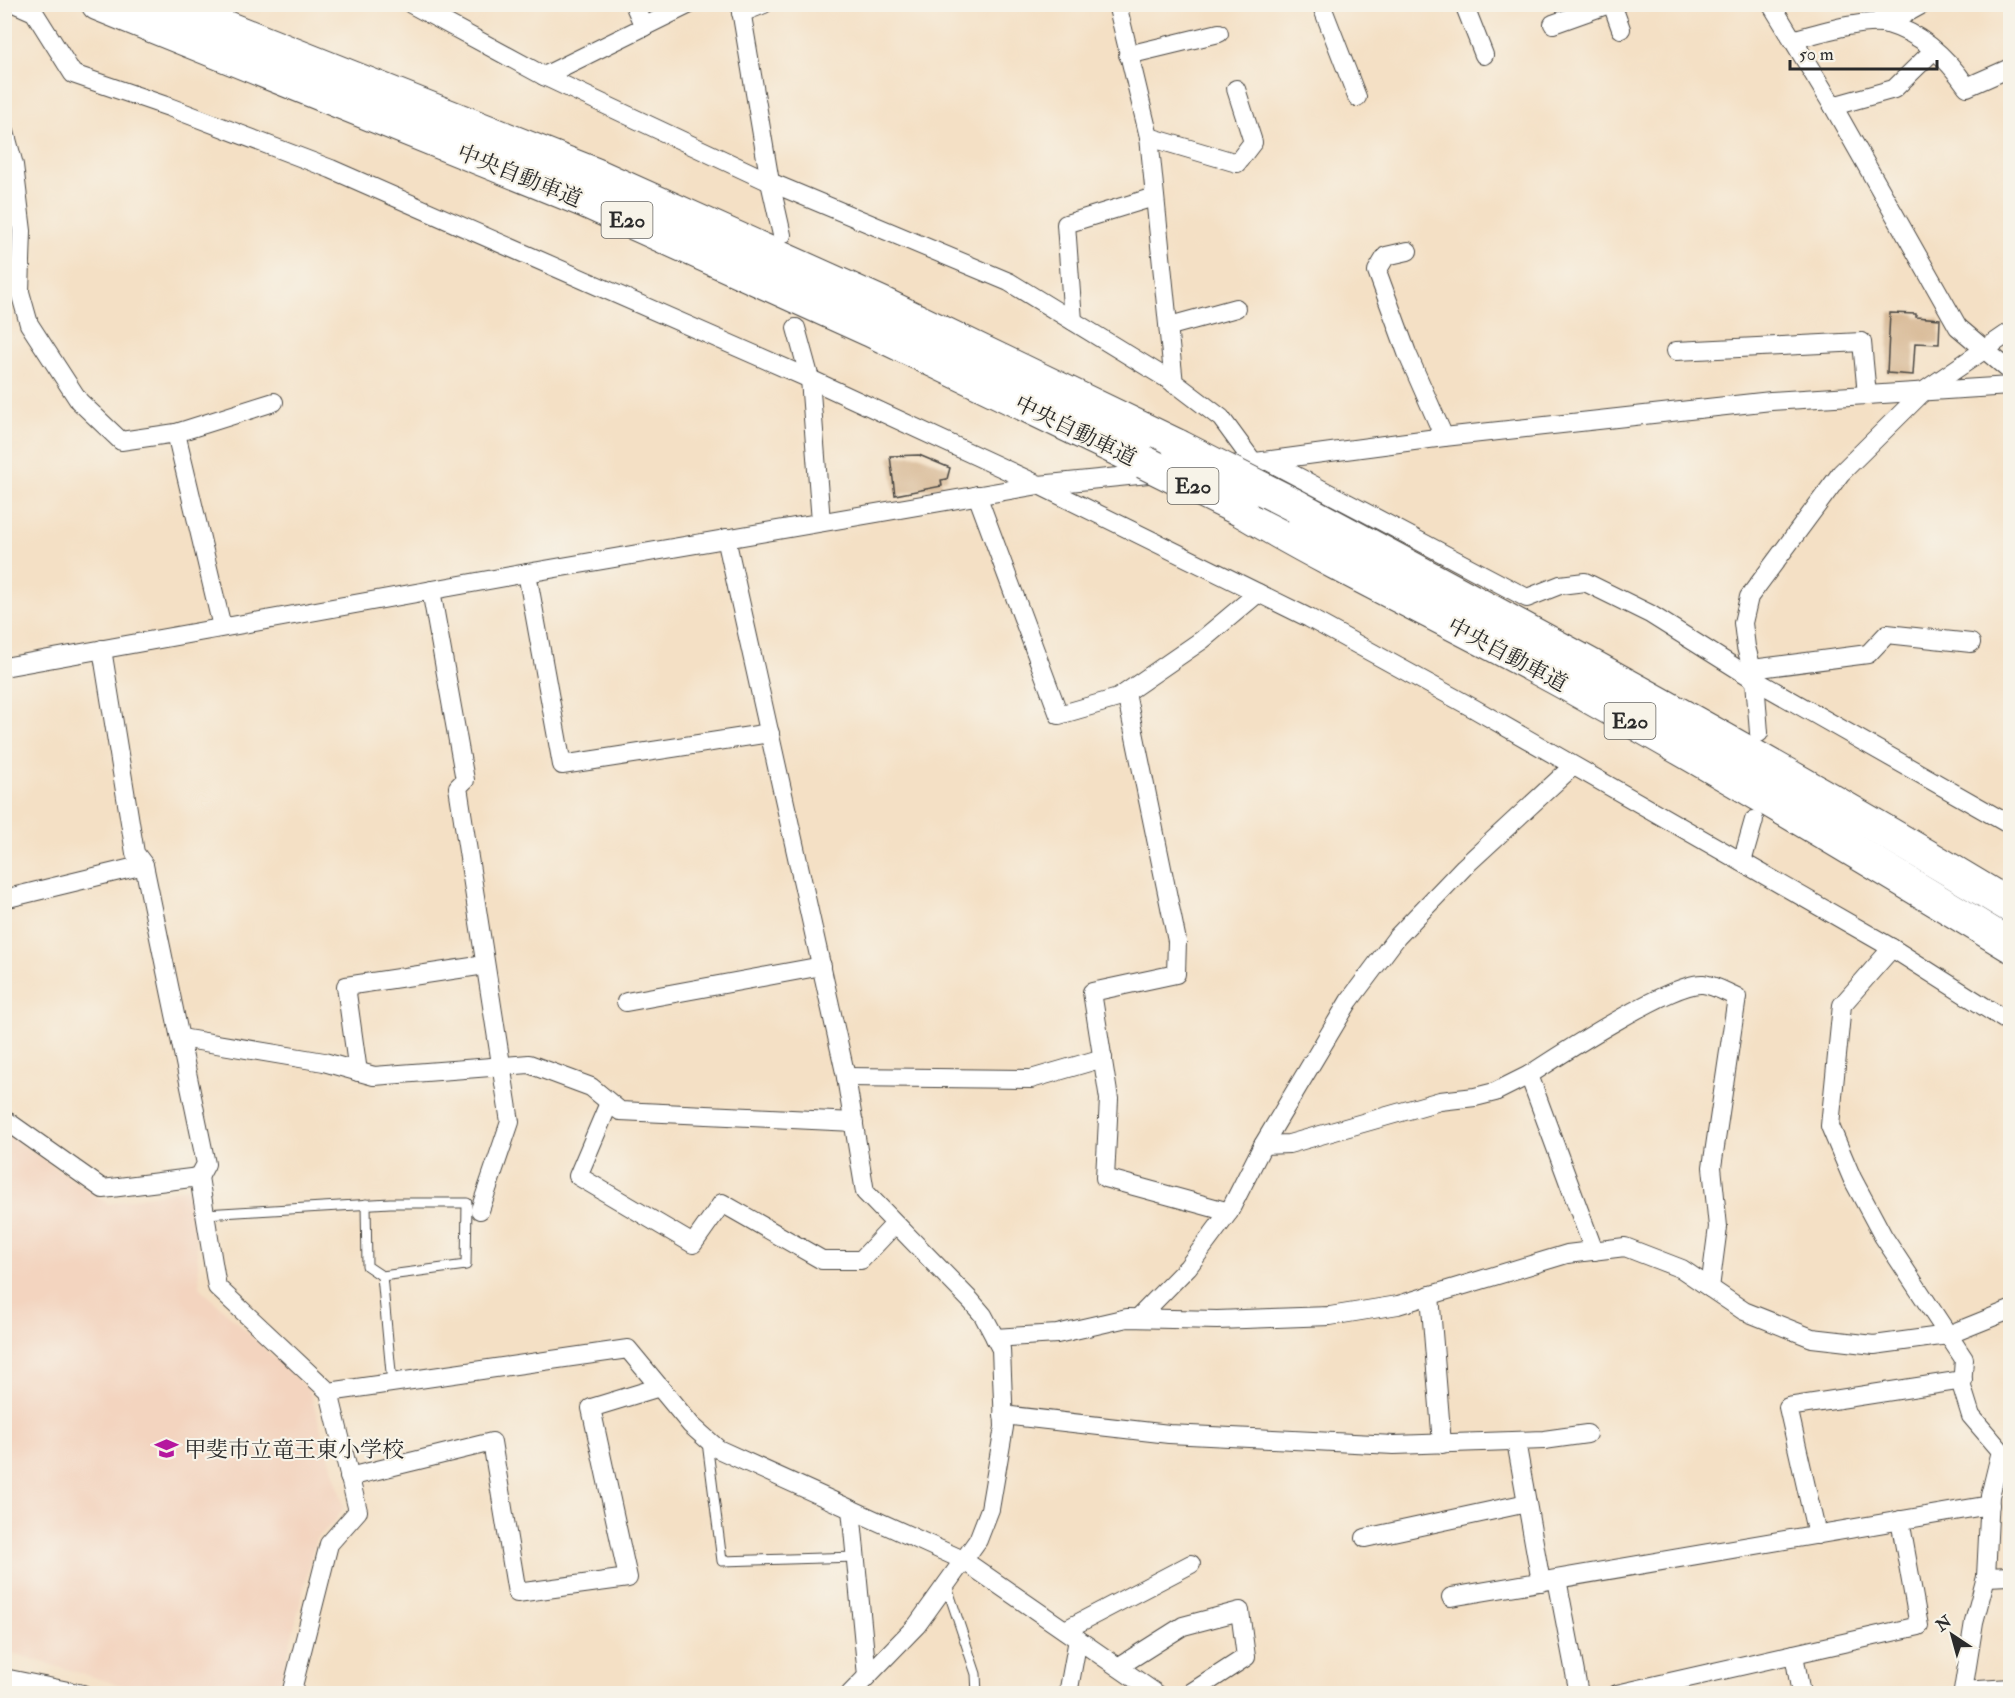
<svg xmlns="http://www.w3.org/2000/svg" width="2015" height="1698" font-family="'IM FELL Double Pica','Noto Serif JP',serif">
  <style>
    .built { fill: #f3d4bf }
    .building { fill: #d6b590 }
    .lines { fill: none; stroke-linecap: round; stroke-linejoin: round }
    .lane-casing { stroke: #494642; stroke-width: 11 }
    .street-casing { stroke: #494642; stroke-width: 20 }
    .highway-casing { stroke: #494642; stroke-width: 35 }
    .lane { stroke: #fff; stroke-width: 9 }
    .street { stroke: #fff; stroke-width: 18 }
    .highway { stroke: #fff; stroke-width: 33 }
    .highway-bridge-casing { stroke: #494642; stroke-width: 35; stroke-linecap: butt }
    .highway-bridge { stroke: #fff; stroke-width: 33 }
    .labels { text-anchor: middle; stroke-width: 4.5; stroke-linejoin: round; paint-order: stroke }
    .shield { fill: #f7f3e8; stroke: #686764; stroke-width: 1.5 }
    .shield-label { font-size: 21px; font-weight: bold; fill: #2b2b2b }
    .street-label { font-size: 22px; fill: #2b2b2b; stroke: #f7f3e8 }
    .poi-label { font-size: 22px; fill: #2b2b2b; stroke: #f7f3e8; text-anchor: start }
  </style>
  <rect width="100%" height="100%" fill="#f7f3e8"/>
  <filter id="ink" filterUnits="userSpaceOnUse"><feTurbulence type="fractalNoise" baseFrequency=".0167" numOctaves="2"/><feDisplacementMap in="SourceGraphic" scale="12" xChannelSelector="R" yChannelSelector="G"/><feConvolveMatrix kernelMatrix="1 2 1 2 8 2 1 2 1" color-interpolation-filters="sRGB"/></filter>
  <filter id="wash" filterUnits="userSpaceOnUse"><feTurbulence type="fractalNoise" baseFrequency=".008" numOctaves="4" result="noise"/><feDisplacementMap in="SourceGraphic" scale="24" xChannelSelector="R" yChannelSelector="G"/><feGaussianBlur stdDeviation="1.35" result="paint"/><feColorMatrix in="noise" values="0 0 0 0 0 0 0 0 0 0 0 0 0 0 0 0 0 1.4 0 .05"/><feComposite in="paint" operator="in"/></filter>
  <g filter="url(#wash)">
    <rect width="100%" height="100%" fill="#f4e0c5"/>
    <path class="built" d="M4 1132 108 1204 192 1187 200 1288 310 1391 344 1507 335 1521 316 1539 278 1693H147L5 1651Z"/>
    <g id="blocks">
      <g class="building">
        <path d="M1890 313 1916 314V317L1940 319 1939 344 1915 343 1913 375 1887 373Z"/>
        <path d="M919 455 950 468 947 479 941 480 942 486 895 495 890 456Z"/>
      </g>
    </g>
  </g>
  <g filter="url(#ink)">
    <use href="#blocks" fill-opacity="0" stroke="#494642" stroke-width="1.5"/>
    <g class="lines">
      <defs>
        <g id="lane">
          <path d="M366 1204 367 1266 382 1276"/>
          <path d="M205 1214 390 1203H467L466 1265 382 1276 392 1383"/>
          <path d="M707 1442 722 1561 856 1557"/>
          <path d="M946 1584 976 1674 977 1694"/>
        </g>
        <g id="street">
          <path d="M16 4 34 12 73 74 169 107 331 169 810 379 1039 485 1309 618 1473 708 1892 948 2010 1023"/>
          <path d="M411 4 544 76 770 182 1009 282 1179 386 1221 418 1254 463"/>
          <path d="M634 4 644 27"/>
          <path d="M740 4 770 182 782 235"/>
          <path d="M1117 4 1149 137 1174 384"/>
          <path d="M1321 4 1357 97"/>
          <path d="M1464 4 1484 55"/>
          <path d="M1612 4 1621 29"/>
          <path d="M1771 4 1833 106 1958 327 2010 371"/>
          <path d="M1880 4 1887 24 1923 4"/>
          <path d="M741 13 764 4"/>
          <path d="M1553 24 1609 4"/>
          <path d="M1792 40C1815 34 1866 18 1888 24 1922 34 1948 59 1967 87L2010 68"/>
          <path d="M1128 55 1219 33"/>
          <path d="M544 76 690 4"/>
          <path d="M1833 106 1894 89 1934 50"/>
          <path d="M4 128 14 165 22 231 20 292 29 324 79 401 121 441 176 433 222 627"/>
          <path d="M1149 137 1237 163 1253 142 1236 89"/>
          <path d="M1408 251 1386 256 1377 271 1407 353 1444 437"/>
          <path d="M1073 321 1066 224 1154 197"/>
          <path d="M1170 326 1236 308"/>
          <path d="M796 328 810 379 821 522"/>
          <path d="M1676 351 1862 342 1867 395"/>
          <path d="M176 433 274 402"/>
          <path d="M1268 461 1527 598 1560 585 1585 582 1650 614 1755 680 2010 825"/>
          <path d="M1225 466 1444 437 1771 401 2010 386"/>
          <path d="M977 495 1059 715 1118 698 1202 640 1258 593"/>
          <path d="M726 538 846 1077 865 1192 971 1301 983 1315 1001 1349 1004 1427 990 1509 978 1540 917 1625 850 1694"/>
          <path d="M527 573 562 765 770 733"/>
          <path d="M431 590 465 780 458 787 510 1122 480 1210"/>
          <path d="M102 649 135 853 144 865 206 1164 199 1177"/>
          <path d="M4 667 527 573 1039 485 1158 473"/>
          <path d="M1752 669 1868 654 1887 634 1971 643"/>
          <path d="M1126 693 1177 941 1176 974 1092 992 1109 1099 1105 1178 1229 1212"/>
          <path d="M1759 733 1755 680 1746 647 1743 623 1749 597 1841 473 1924 391 2010 332"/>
          <path d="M1742 862 1754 820"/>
          <path d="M4 899 144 865"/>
          <path d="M1892 948 1842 1005 1830 1126 1852 1178 1883 1236 1964 1359 1962 1387 1971 1416 2001 1451 1990 1496 1986 1577 1974 1622 1963 1691 2010 1688"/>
          <path d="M626 1002 822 966"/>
          <path d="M181 1038 324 1062 374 1076 529 1064 591 1087 620 1111 854 1122"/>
          <path d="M358 1072 346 986 485 965"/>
          <path d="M846 1077 1031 1079 1103 1058"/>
          <path d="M609 1103 578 1176 693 1244 722 1203 822 1260H861L895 1224"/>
          <path d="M4 1119 103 1189 199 1177 217 1287 329 1392 358 1511 329 1544 291 1694"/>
          <path d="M1263 1145 1289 1144 1440 1101 1475 1097 1495 1092 1529 1075"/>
          <path d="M1594 1251 1529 1075C1558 1056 1673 981 1703 984 1714 985 1727 993 1737 997L1712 1167 1718 1227 1710 1288"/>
          <path d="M1430 1295 1442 1444"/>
          <path d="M1138 1318 1188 1267 1229 1212 1263 1145 1349 1001 1397 937 1464 867 1572 767"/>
          <path d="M995 1338 1057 1334 1127 1318 1217 1320 1330 1316 1398 1305 1567 1254 1625 1247 1682 1269 1744 1311 1812 1338 1874 1345 1948 1335 2010 1310"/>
          <path d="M329 1392 628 1349 691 1425 718 1449 963 1560 1157 1694"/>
          <path d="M1003 1415 1169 1434 1394 1445 1544 1440 1587 1434"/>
          <path d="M1516 1441 1541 1582"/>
          <path d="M349 1477 492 1442 517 1593 628 1578 591 1408 660 1387"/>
          <path d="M851 1509 867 1676"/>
          <path d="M1817 1535 1788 1407 1963 1380"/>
          <path d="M1365 1538 1527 1503"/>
          <path d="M1986 1577 2010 1576"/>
          <path d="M1557 1579 1579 1694"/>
          <path d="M1451 1597 1990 1505"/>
          <path d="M1065 1630 1191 1564"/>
          <path d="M1794 1654 1919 1626 1900 1520"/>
          <path d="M1118 1667 1183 1626 1240 1611 1246 1657 1189 1694"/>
          <path d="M4 1678 83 1694"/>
          <path d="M1068 1694 1078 1639"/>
          <path d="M1617 1694 1794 1654 1801 1694"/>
        </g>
        <g id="highway">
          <path d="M98 4 585 201 870 330 1144 462"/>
          <path d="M167 4 594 174 885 305 1178 446"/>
          <path d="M1296 506C1536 635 1777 764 2010 906"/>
          <path d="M1241 510C1352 576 1469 629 1581 692 1726 773 1869 859 2010 945"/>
        </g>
      </defs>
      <use href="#lane" class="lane-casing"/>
      <use href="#street" class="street-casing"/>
      <use href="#highway" class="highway-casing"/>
      <use href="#lane" class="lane"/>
      <use href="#street" class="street"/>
      <use href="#highway" class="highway"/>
      <defs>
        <g id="highway-bridge">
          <path d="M1178 446 1296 506"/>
          <path d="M1144 462 1241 510"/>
        </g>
      </defs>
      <use href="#highway-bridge" class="highway-bridge-casing"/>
      <use href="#highway-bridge" class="highway-bridge"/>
    </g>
  </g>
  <defs>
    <symbol id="school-bare" viewBox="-9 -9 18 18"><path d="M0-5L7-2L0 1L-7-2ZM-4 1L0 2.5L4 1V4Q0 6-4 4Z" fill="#b5179e" stroke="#f7f3e8" stroke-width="2.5" paint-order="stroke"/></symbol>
  </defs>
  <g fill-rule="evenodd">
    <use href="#school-bare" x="150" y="1432" width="33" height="33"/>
  </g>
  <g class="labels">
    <g class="shield">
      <rect x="601.5" y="202" width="51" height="36" rx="4.5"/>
      <rect x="1167.5" y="468" width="51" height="36" rx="4.5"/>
      <rect x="1604.5" y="703" width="51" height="36" rx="4.5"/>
    </g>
    <g class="shield-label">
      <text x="627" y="227">E20</text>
      <text x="1193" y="493">E20</text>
      <text x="1630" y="728">E20</text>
    </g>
    <g class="street-label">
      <text transform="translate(520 175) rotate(22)" y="8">中央自動車道</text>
      <text transform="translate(1076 430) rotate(26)" y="8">中央自動車道</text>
      <text transform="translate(1508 654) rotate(28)" y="8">中央自動車道</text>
    </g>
    <g class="poi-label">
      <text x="184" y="1457">甲斐市立竜王東小学校</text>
    </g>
  </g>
  <rect width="2015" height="1698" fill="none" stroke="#f7f3e8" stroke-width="24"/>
  <g transform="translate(1952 1635) rotate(324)" stroke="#f7f3e8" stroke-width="4.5" paint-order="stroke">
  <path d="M0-4.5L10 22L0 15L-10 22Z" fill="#2b2b2b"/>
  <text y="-9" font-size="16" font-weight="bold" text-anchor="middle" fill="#2b2b2b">N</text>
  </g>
  <path d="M1790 60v9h147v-9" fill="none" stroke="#2b2b2b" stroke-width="3"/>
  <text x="1799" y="60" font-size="18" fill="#2b2b2b" stroke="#f7f3e8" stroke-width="4.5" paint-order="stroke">50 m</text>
</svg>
